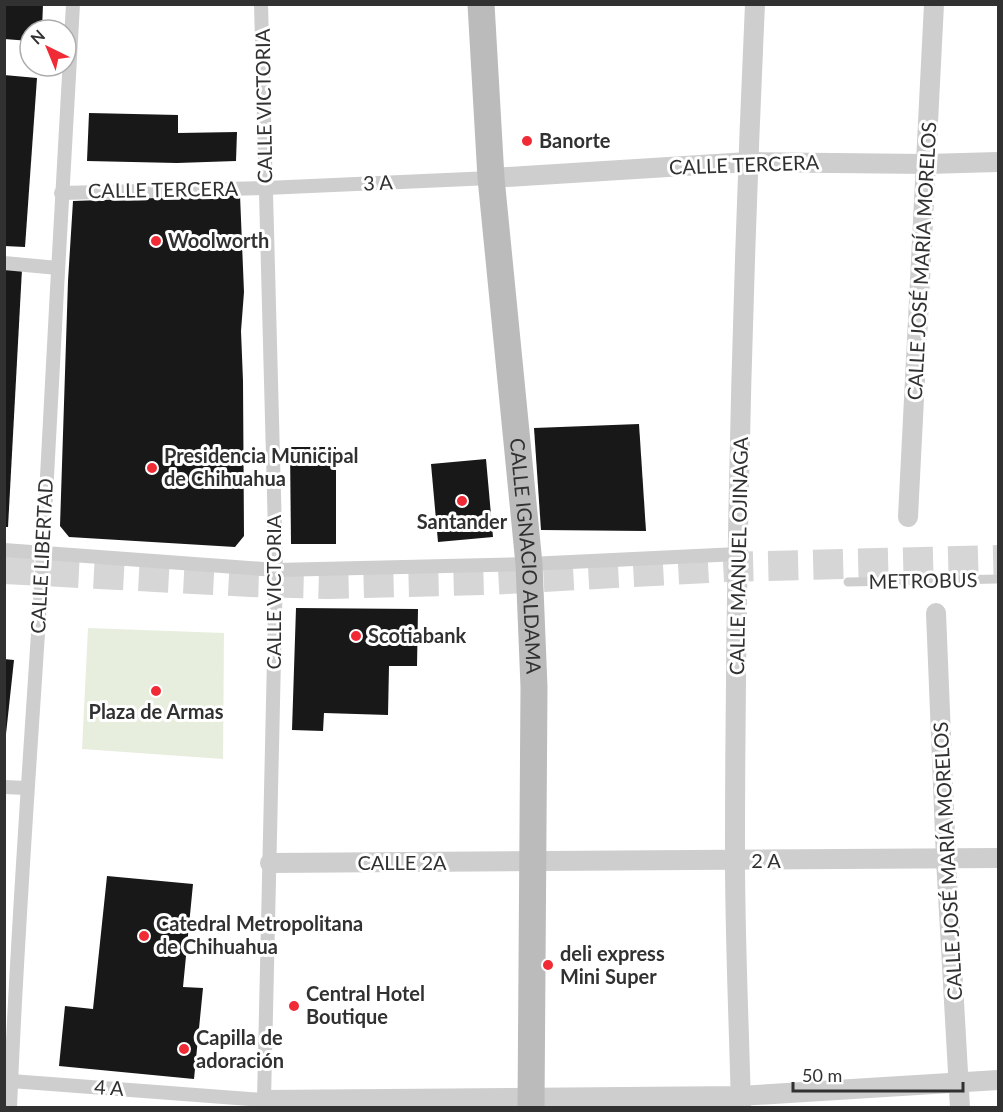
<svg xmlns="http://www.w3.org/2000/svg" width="1003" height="1112" font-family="Lato,sans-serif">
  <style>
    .green { fill: #e7eede }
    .building { fill: #181818 }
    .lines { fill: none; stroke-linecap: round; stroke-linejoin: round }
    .primary-tunnel { stroke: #d6d6d6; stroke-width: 30; stroke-dasharray: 30 15; stroke-linecap: butt }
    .service { stroke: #cecece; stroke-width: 9 }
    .pedestrian { stroke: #cecece; stroke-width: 14 }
    .minor { stroke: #cecece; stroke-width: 20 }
    .secondary { stroke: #bbb; stroke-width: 27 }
    .poi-dot { fill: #f02b36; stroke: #fff; stroke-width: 2 }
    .labels { text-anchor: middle; stroke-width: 6; stroke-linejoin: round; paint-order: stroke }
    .street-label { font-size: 20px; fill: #313131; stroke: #fff }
    .poi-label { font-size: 20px; font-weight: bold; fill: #313131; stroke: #fff; text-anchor: start }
  </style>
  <rect width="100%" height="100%" fill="#fff"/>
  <path class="green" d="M88 628 224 633 223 759 82 749Z"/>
  <g class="building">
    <path d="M4 4H43L42 30H30V41L4 39Z"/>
    <path d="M4 75 37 78 25 247 4 246Z"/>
    <path d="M89 113 178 115V133L237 132 236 161 177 163 87 161Z"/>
    <path d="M240 195 244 292 241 331 243 381 244 536 235 547 69 537 60 526 68 281 73 201Z"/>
    <path d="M4 268 22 269 8 527H4Z"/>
    <path d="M639 424 646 531 541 530 534 428Z"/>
    <path d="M290 447H336V544H291Z"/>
    <path d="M486 459 493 537 438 542 431 464Z"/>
    <path d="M296 608 418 609 417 666H389L388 715 324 713 323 731 292 730Z"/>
    <path d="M4 659 14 660 6 734 4 733Z"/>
    <path d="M107 876 193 884 183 987 203 988 194 1079 59 1066 65 1006 93 1009Z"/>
  </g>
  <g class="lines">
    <path class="primary-tunnel" d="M4 569 251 582 328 584 488 580 726 567 998 560"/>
    <path class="service" d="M848 582 998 579"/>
    <g class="pedestrian">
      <path d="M61 193 266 188 491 178"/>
      <path d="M4 263 58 268"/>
      <path d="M4 550 276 570 529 564 738 554"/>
      <path d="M4 787 27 788"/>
      <path d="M11 1081 264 1100 276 570 261 4"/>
      <path d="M10 1108C17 928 31 749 42 570 53 381 61 193 73 4"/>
    </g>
    <g class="minor">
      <path d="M491 178 748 162 927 164 998 162"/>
      <path d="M908 517 934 4"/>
      <path d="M936 613 946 859 960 1108"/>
      <path d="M270 863 998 858"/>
      <path d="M4 1080 11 1081"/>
      <path d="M265 1108 264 1100 740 1096 998 1080"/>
      <path d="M741 1108C739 1024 735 941 735 858 735 574 742 289 755 4"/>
    </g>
    <path class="secondary" id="s1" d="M481 4 491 178 529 564 534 687 531 1108"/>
  </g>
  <g class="poi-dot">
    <circle cx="527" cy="141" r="6"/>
    <circle cx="156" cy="241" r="6"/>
    <circle cx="152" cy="468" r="6"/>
    <circle cx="462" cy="501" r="6"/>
    <circle cx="356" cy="636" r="6"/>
    <circle cx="156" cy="691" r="6"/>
    <circle cx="144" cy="936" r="6"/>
    <circle cx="548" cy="965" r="6"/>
    <circle cx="294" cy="1006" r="6"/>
    <circle cx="184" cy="1049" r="6"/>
  </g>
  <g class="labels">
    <g class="street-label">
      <text transform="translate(264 106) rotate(-91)" y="7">CALLE VICTORIA</text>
      <text transform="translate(744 165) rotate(-2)" y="7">CALLE TERCERA</text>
      <text transform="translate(378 183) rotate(-3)" y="7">3 A</text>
      <text transform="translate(163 190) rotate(-1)" y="7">CALLE TERCERA</text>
      <text transform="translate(922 261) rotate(-87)" y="7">CALLE JOSÉ MARÍA MORELOS</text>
      <text dy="7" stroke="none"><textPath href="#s1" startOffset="554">CALLE IGNACIO ALDAMA</textPath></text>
      <text transform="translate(42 556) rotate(-87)" y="7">CALLE LIBERTAD</text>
      <text transform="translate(739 556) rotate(-89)" y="7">CALLE MANUEL OJINAGA</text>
      <text transform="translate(923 581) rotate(-1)" y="7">METROBUS</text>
      <text transform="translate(274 592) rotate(-90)" y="7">CALLE VICTORIA</text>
      <text x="766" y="868">2 A</text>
      <text transform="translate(948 861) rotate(-93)" y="7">CALLE JOSÉ MARÍA MORELOS</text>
      <text x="402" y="870">CALLE 2A</text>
      <text transform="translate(109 1088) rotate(4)" y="7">4 A</text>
    </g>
    <g class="poi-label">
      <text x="539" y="148">Banorte</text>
      <text x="168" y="248">Woolworth</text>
      <text x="164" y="463">Presidencia Municipal<tspan x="164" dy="23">de Chihuahua</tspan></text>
      <text x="462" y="529" text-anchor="middle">Santander</text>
      <text x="368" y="643">Scotiabank</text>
      <text x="156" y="719" text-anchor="middle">Plaza de Armas</text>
      <text x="156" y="931">Catedral Metropolitana<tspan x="156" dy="23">de Chihuahua</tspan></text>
      <text x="560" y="961">deli express<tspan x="560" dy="23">Mini Super</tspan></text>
      <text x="306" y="1001">Central Hotel<tspan x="306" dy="23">Boutique</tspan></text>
      <text x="196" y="1045">Capilla de<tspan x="196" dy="23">adoración</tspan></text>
    </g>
  </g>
  <rect width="1003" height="1112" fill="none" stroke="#313131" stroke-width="12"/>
  <g transform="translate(48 48) rotate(317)"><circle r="28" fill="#ffffff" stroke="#adadad" stroke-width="1.5"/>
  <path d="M0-4.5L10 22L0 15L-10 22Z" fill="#f02b36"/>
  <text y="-9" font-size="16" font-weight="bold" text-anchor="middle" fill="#313131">N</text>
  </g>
  <path d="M793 1082v9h170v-9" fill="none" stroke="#313131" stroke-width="3"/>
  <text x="802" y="1082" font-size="18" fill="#313131" stroke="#ffffff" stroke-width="4.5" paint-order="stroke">50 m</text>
</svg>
